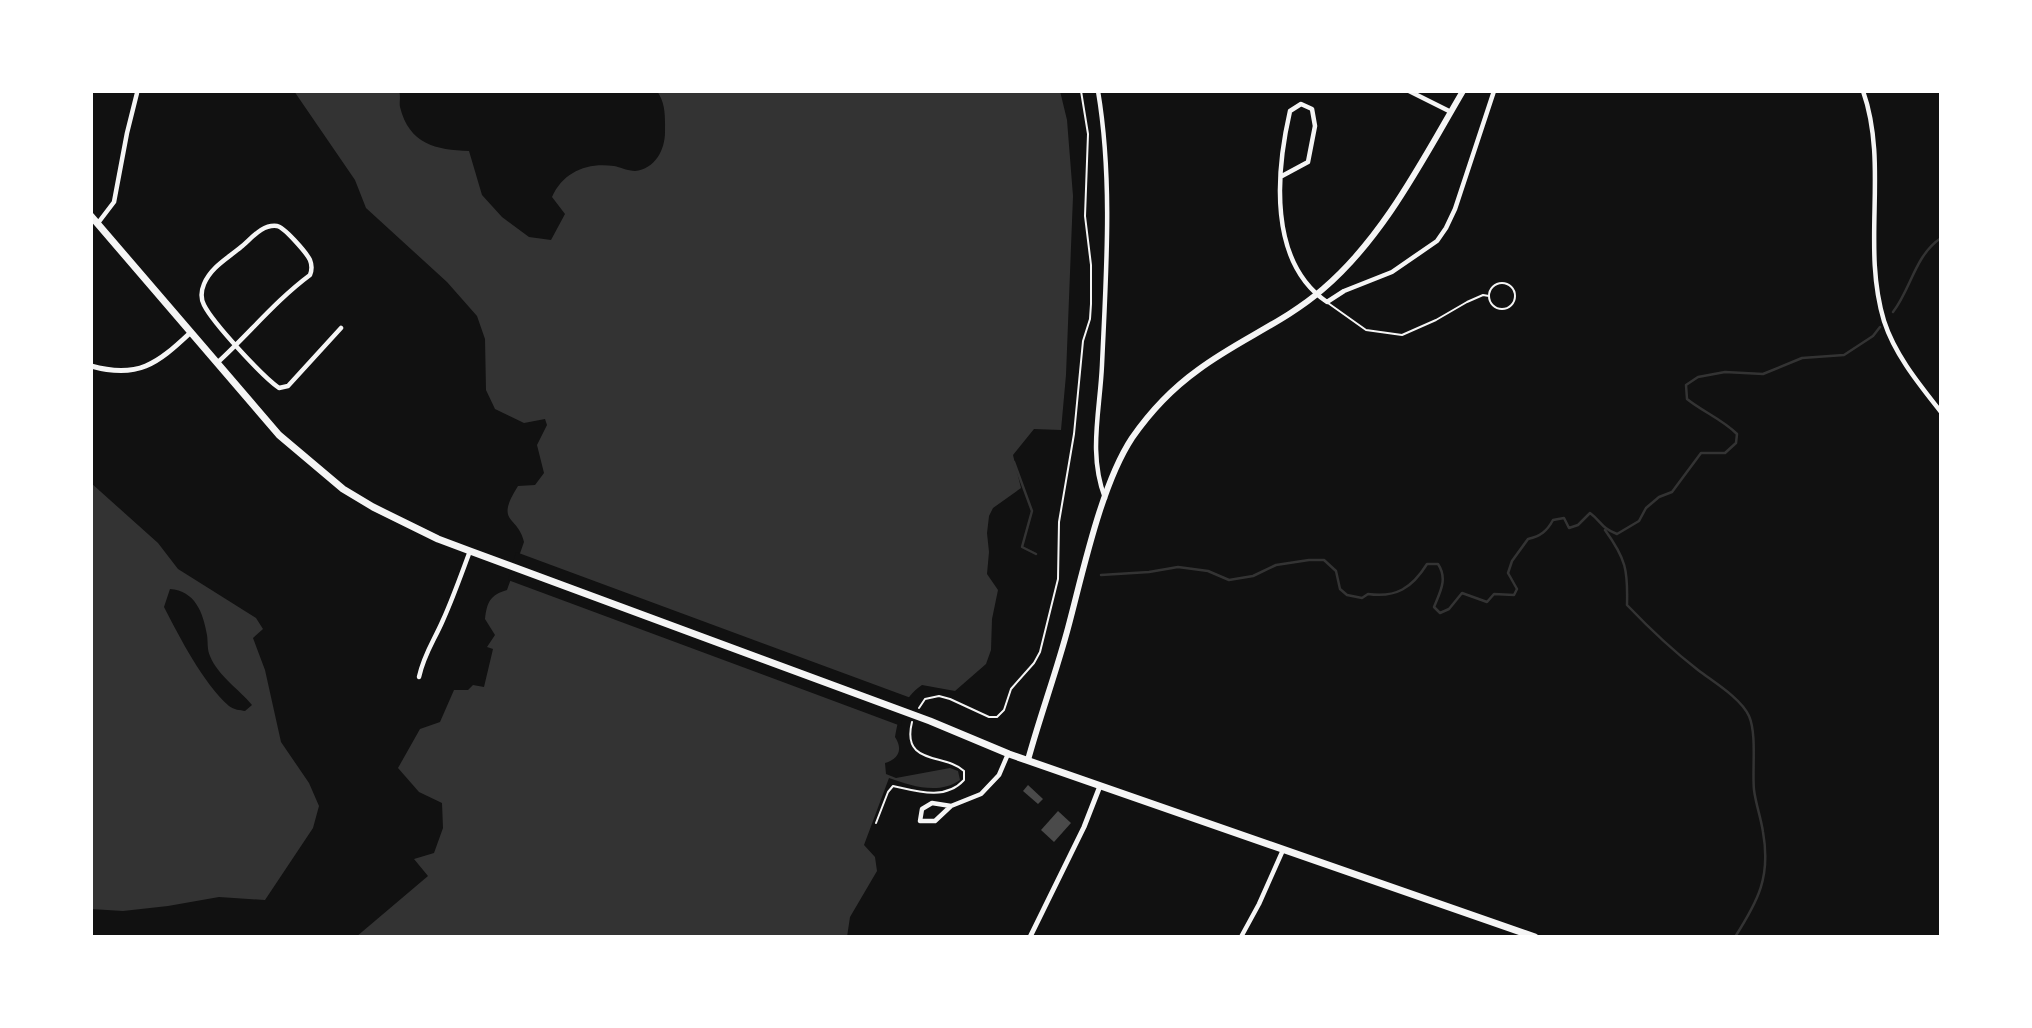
<svg xmlns="http://www.w3.org/2000/svg" width="2032" height="1028" font-family="Signika,sans-serif">
  <style>
    .water { fill: #333; fill-rule: evenodd }
    .pier { fill: #111 }
    .lines { fill: none; stroke-linecap: round; stroke-linejoin: round }
    .stream { stroke: #333; stroke-width: 2.5 }
    .building { fill: #4a4a4a }
    .path { stroke: #f5f5f5; stroke-width: 2 }
    .service { stroke: #f5f5f5; stroke-width: 2 }
    .minor { stroke: #f5f5f5; stroke-width: 4.5 }
    .tertiary { stroke: #f5f5f5; stroke-width: 5 }
    .secondary { stroke: #f5f5f5; stroke-width: 6 }
    .primary { stroke: #f5f5f5; stroke-width: 7 }
  </style>
  <rect width="100%" height="100%" fill="#111"/>
  <g class="water">
    <path d="M294 91H399C401 97 399 102 400 107 409 144 436 150 469 151L482 195 502 217 529 237 551 240 565 214 552 197C563 172 587 162 614 166 620 167 628 171 635 171 655 169 665 150 665 132 665 117 666 104 657 91H1060L1067 120 1073 196 1066 375 1061 430 1034 429 1013 455 1021 488 993 508 989 516 987 533 989 552 987 574 998 590 992 619 991 650 986 664 955 691 922 685C903 698 899 715 895 737 903 749 899 759 885 763L886 774 896 778 950 768 958 771 960 780C939 795 911 786 889 778L864 845 875 857 877 871 850 917 847 937H356L428 876 414 859 434 853 443 828 442 803 419 792 398 768 420 729 440 722 454 690H468L473 685 484 687 493 649 487 647 495 635 485 619C487 602 490 595 507 590L524 542C518 515 494 524 518 486L535 485 544 473 537 445 547 425 545 419 524 423 495 409 486 390 485 339 477 316 447 282 366 208 355 180Z"/>
    <path d="M91 483 158 543 178 569 256 618 263 629 253 638 265 670 281 742 309 783 319 806 313 828 265 900 219 897 168 906 123 911 91 909ZM170 589C195 591 203 612 207 635 208 641 207 650 210 656 218 676 239 689 252 705L245 711C240 710 234 710 229 706 203 683 180 638 164 607Z"/>
  </g>
  <path class="pier" d="M516 552 911 698 903 715 901 726 508 580Z"/>
  <g class="lines">
    <g class="stream">
      <path d="M1893 312C1911 289 1915 255 1941 238"/>
      <path d="M1014 462 1032 511 1022 547 1036 554"/>
      <path d="M1605 530C1626 559 1628 570 1627 605 1649 628 1672 650 1698 670 1712 681 1741 698 1749 716 1757 734 1752 770 1754 790 1756 805 1761 818 1763 832 1771 877 1758 901 1735 937"/>
      <path d="M1101 575 1149 572 1178 567 1208 571 1229 580 1253 576 1276 565 1309 560H1324L1336 571 1340 589 1347 595 1362 598 1368 594C1396 598 1412 588 1427 564H1438C1448 579 1440 592 1434 607L1440 613 1449 609 1462 593 1487 602 1494 594 1514 595 1517 589 1508 573 1512 561 1528 539C1541 536 1547 531 1553 520L1564 518 1569 528 1578 525 1590 513C1602 522 1601 528 1617 534L1639 521 1646 508 1659 497 1672 492 1701 453H1725L1736 443 1737 434C1722 419 1703 412 1687 399L1686 385 1698 377 1725 372 1763 374 1802 358 1844 355 1873 336 1880 327"/>
    </g>
  </g>
  <g class="building">
    <path d="M1028 785 1043 799 1038 804 1023 791Z"/>
    <path d="M1058 811 1071 823 1054 842 1041 830Z"/>
  </g>
  <g class="lines">
    <g class="path">
      <path d="M919 708 925 699 939 696 950 699 989 717H997L1004 710 1011 689 1034 663 1040 652 1058 579 1059 522 1074 434 1083 341 1090 319 1091 304V265L1085 216 1088 134 1081 91"/>
      <path d="M876 823 888 792 893 786C916 791 945 801 964 780V771C945 753 901 766 912 722"/>
    </g>
    <g class="service">
      <circle cx="1502" cy="296" r="13"/>
      <path d="M1328 303 1366 330 1402 335 1436 320 1467 302 1483 295 1489 296"/>
    </g>
    <g class="minor">
      <path d="M1098 91C1113 180 1106 275 1102 365 1100 411 1088 454 1105 498"/>
      <path d="M1409 91 1451 112"/>
      <path d="M1863 91C1889 165 1861 246 1884 321 1895 355 1919 384 1941 412"/>
      <path d="M1282 176 1308 162 1315 126 1312 109 1301 104 1290 111C1276 172 1268 262 1327 302L1344 291 1392 272 1437 241 1446 228 1455 209 1494 91"/>
      <path d="M98 223 114 202 127 133 137 93"/>
      <path d="M217 363C249 334 275 301 310 275 312 270 312 265 310 260 306 252 284 227 277 226 262 224 251 239 241 247 228 258 211 267 204 284 201 291 201 299 204 305 213 323 262 376 279 388L288 386 341 328"/>
      <path d="M419 677C424 654 434 641 443 620 453 598 461 575 470 551"/>
      <path d="M951 806 932 803 922 809 920 821H935L951 806 981 794 999 775 1008 754"/>
      <path d="M1241 937 1259 904 1283 850"/>
    </g>
    <g class="tertiary">
      <path d="M91 366C138 379 157 364 190 333"/>
      <path d="M1030 937 1084 827 1100 786"/>
    </g>
    <path class="secondary" d="M1028 760C1040 716 1056 673 1068 628 1083 572 1101 485 1132 438 1150 412 1173 388 1198 370 1238 340 1285 322 1323 289 1384 237 1423 159 1463 91"/>
    <path class="primary" d="M91 216 279 435 343 489 373 507 438 539 470 551 930 721 1009 754 1535 937"/>
  </g>
  <rect width="2032" height="1028" fill="none" stroke="#ffffff" stroke-width="186"/>
</svg>
